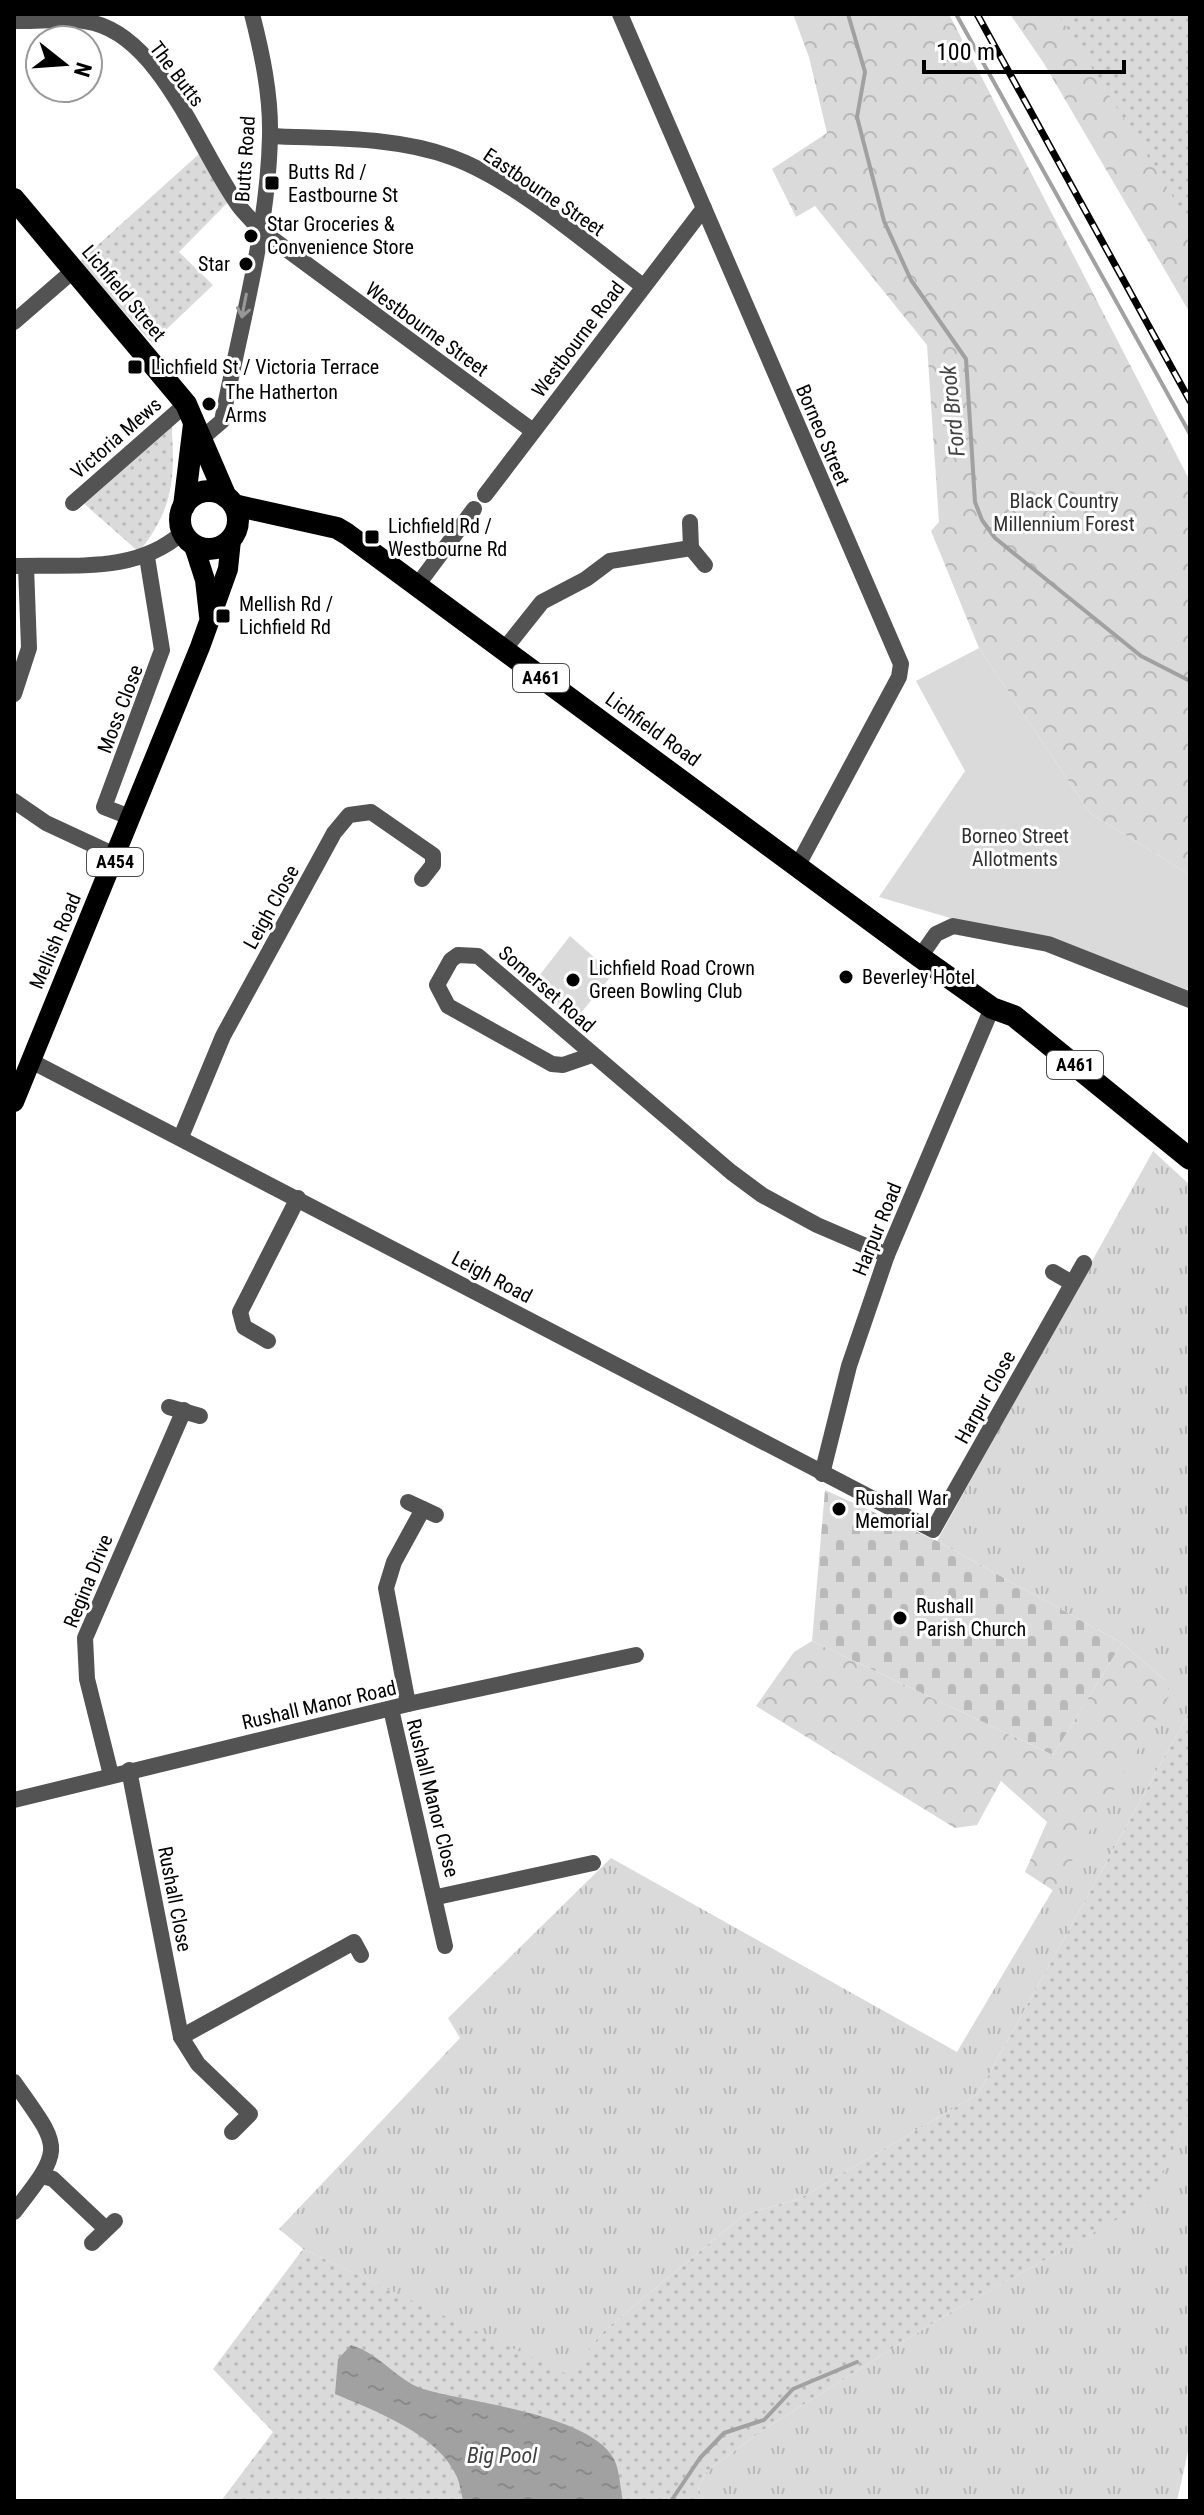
<svg xmlns="http://www.w3.org/2000/svg" width="1204" height="2515" font-family="'Roboto Condensed',sans-serif">
  <style>
    .grass { fill: url(#grass-tufts) }
    .forest { fill: url(#forest-crowns) }
    .cemetery { fill: url(#cemetery-stones) }
    .park { fill: url(#park-dots) }
    .garden { fill: #dadada }
    .water { fill: url(#water-ripples) }
    .lines { fill: none; stroke-linecap: round; stroke-linejoin: round }
    .stream { stroke: #a1a1a1; stroke-width: 4 }
    .minor { stroke: #535353; stroke-width: 16 }
    .major { stroke: #000; stroke-width: 20 }
    .highway { stroke: #000; stroke-width: 22 }
    .rail-casing { stroke: #000; stroke-width: 7 }
    .rail { stroke: #fff; stroke-width: 4; stroke-dasharray: 12; stroke-linecap: butt }
    .oneway { stroke: #989898 }
    .poi-dot { fill: #000; stroke: #fff; stroke-width: 3 }
    .labels { text-anchor: middle; stroke-width: 6; stroke-linejoin: round; paint-order: stroke }
    .shield { fill: #fff; stroke: #4c4c4c; stroke-width: 2 }
    .shield-label { font-size: 18px; font-weight: bold; fill: #000 }
    .street-label { font-size: 20px; fill: #000; stroke: #fff }
    .poi-label { font-size: 20px; fill: #000; stroke: #fff; text-anchor: start }
    .park-label { font-size: 20px; fill: #313131; stroke: #fff }
    .water-label { font-size: 22px; font-style: italic; fill: #424242; stroke: #fff }
  </style>
  <defs>
    <pattern id="grass-tufts" width="24" height="20" patternUnits="userSpaceOnUse" patternTransform="scale(2)"><rect width="24" height="20" fill="#dadada"/><path d="M3 7l-1-3M5 7V3M7 7l1-3M15 17l-1-3M17 17v-4M19 17l1-3" fill="none" stroke="#b9b9b9"/></pattern>
    <pattern id="forest-crowns" width="20" height="18" patternUnits="userSpaceOnUse" patternTransform="scale(2)"><rect width="20" height="18" fill="#dadada"/><path d="M2 6a3 3 0 1 1 6 0M12 15a3 3 0 1 1 6 0" fill="none" stroke="#b9b9b9"/></pattern>
    <pattern id="cemetery-stones" width="16" height="16" patternUnits="userSpaceOnUse" patternTransform="scale(2)"><rect width="16" height="16" fill="#dadada"/><path d="M2 7V4a2 2 0 0 1 4 0v3zM10 15v-3a2 2 0 0 1 4 0v3z" fill="#b9b9b9"/></pattern>
    <pattern id="park-dots" width="8" height="8" patternUnits="userSpaceOnUse" patternTransform="scale(2)"><rect width="8" height="8" fill="#dadada"/><path d="M2 2h.1M6 6h.1" fill="none" stroke="#b9b9b9" stroke-width="1.8" stroke-linecap="round"/></pattern>
    <pattern id="water-ripples" width="26" height="14" patternUnits="userSpaceOnUse" patternTransform="scale(2)"><rect width="26" height="14" fill="#a1a1a1"/><path d="M2 4q2-2 4 0t4 0M15 11q2-2 4 0t4 0" fill="none" stroke="#898989"/></pattern>
  </defs>
  <rect width="100%" height="100%" fill="#fff"/>
  <g class="grass">
    <path d="M1153 1151 1190 1185V1711L978 2094 799 2199 745 2214 605 2330 567 2375 303 2249 279 2229 460 2038 448 2018 611 1858 957 2052 1100 1810 1166 1681 1122 1643 937 1541Z"/>
    <path d="M1190 2109V2443L1177 2501H704L698 2488 707 2471 763 2430 944 2316 1151 2200Z"/>
  </g>
  <g class="forest">
    <path d="M793 14H949L1190 481V875L1090 813 979 648 931 531 939 522 927 345 815 206 796 217 772 169 827 133 809 57Z"/>
    <path d="M1010 14H1190V313L1043 62Z"/>
    <path d="M812 1641 1053 1755 1122 1643 1166 1681 1170 1695 1054 1891 1025 1872 1047 1822 1001 1781 977 1825 955 1828 756 1706 794 1652Z"/>
  </g>
  <path class="cemetery" d="M825 1490 937 1541 1122 1643 1053 1755 812 1641Z"/>
  <g class="park">
    <path d="M1058 14H1190V224Z"/>
    <path d="M199 154 230 200 179 252 213 285 152 343 79 262Z"/>
    <path d="M171 417C175 475 176 505 139 552L81 501Z"/>
    <path d="M1190 1711V2109L1152 2200 944 2316 763 2430 707 2471 698 2488 704 2501H221L273 2432 213 2369 303 2249 567 2374 605 2330 745 2214 799 2199 978 2094Z"/>
  </g>
  <g class="garden">
    <path d="M979 648 1090 813 1190 875V991L1050 937 957 920 879 897 965 771 916 681Z"/>
    <path d="M570 936 613 974 575 1020 532 985Z"/>
  </g>
  <path class="water" d="M351 2345C381 2354 396 2380 423 2389 470 2403 590 2414 614 2459 620 2471 620 2488 623 2501H463C461 2493 460 2484 457 2477 438 2434 375 2411 335 2394L338 2359Z"/>
  <g class="lines">
    <g class="stream">
      <path d="M848 14 865 72 857 117 884 221 911 280 966 359 975 502 982 520 995 538 1141 656 1190 681"/>
      <path d="M956 14 1190 434"/>
      <path d="M671 2501 700 2458 724 2433 764 2420 793 2389 857 2362"/>
    </g>
    <g class="minor">
      <path d="M620 14 901 664 899 677 798 865"/>
      <path d="M14 21C39 22 70 17 94 23 163 41 200 153 239 206 245 214 253 221 259 229L533 431"/>
      <path d="M270 136C329 139 395 136 451 157 515 180 588 245 643 286"/>
      <path d="M14 322 74 270"/>
      <path d="M201 439 222 421C240 328 268 231 270 136 271 95 262 53 252 14"/>
      <path d="M485 495 704 208"/>
      <path d="M73 503 186 404"/>
      <path d="M690 522 691 548 705 565"/>
      <path d="M14 566C74 564 135 574 182 533"/>
      <path d="M416 587 474 509"/>
      <path d="M503 651 542 602 586 579 610 561 691 548"/>
      <path d="M14 694 29 648 26 566"/>
      <path d="M14 801 46 823 117 856"/>
      <path d="M122 814 104 807 162 650 147 557"/>
      <path d="M920 957 936 934 953 926 1048 944 1190 1000"/>
      <path d="M592 1055 563 1065 552 1064 448 1006 437 985 451 960 458 955 478 956 731 1172 762 1195 817 1225 887 1255"/>
      <path d="M31 1061 933 1530 1084 1263"/>
      <path d="M181 1137 223 1036 334 833 349 815 371 812 433 855V865L422 879"/>
      <path d="M1053 1272 1072 1283"/>
      <path d="M268 1341 244 1327 240 1312 298 1198"/>
      <path d="M169 1407 200 1416"/>
      <path d="M822 1474 849 1366 887 1255 992 1008"/>
      <path d="M408 1502 436 1515"/>
      <path d="M408 1704 386 1588 394 1562 423 1509"/>
      <path d="M391 1709 445 1946"/>
      <path d="M129 1770 181 2037 198 2064 250 2114 232 2132"/>
      <path d="M111 1775 87 1679 85 1638 184 1410"/>
      <path d="M14 1800 408 1704 636 1655"/>
      <path d="M437 1897 593 1863"/>
      <path d="M181 2037 354 1942 361 1955"/>
      <path d="M14 2082C61 2149 66 2146 14 2212"/>
      <path d="M43 2176 53 2179 106 2229"/>
      <path d="M92 2243 115 2221"/>
    </g>
    <g class="major">
      <path d="M194 546 205 580 209 616"/>
      <path d="M14 1102 200 647 228 569 231 540"/>
    </g>
    <g class="highway">
      <path d="M14 199 186 404 226 497"/>
      <circle cx="209" cy="520" r="29"/>
      <path d="M234 505 337 528 347 534 920 957 992 1008 1014 1016 1190 1159"/>
      <path d="M184 506 194 424"/>
    </g>
    <defs>
      <path id="rail" d="M977 14 1190 401"/>
    </defs>
    <use href="#rail" class="rail-casing"/>
    <use href="#rail" class="rail"/>
  </g>
  <defs><path id="oneway-shaft" d="M-6 0H5M1.5-3L5.5 0L1.5 3" fill="none" stroke-width="1.6" stroke-linecap="round" stroke-linejoin="round" transform="scale(2)"/></defs>
  <use class="oneway" href="#oneway-shaft" transform="translate(244 306) rotate(101)"/>
  <g class="poi-dot">
    <rect x="264" y="175" width="16" height="16" rx="4"/>
    <circle cx="251" cy="236" r="8"/>
    <circle cx="246" cy="264" r="8"/>
    <rect x="127" y="359" width="16" height="16" rx="4"/>
    <circle cx="209" cy="404" r="8"/>
    <rect x="364" y="529" width="16" height="16" rx="4"/>
    <rect x="215" y="608" width="16" height="16" rx="4"/>
    <circle cx="846" cy="977" r="8"/>
    <circle cx="573" cy="980" r="8"/>
    <circle cx="839" cy="1509" r="8"/>
    <circle cx="900" cy="1618" r="8"/>
  </g>
  <g class="labels">
    <g class="shield">
      <rect x="513" y="664" width="56" height="28" rx="6"/>
      <rect x="87" y="848" width="56" height="28" rx="6"/>
      <rect x="1047" y="1051" width="56" height="28" rx="6"/>
    </g>
    <g class="shield-label">
      <text x="541" y="684">A461</text>
      <text x="115" y="868">A454</text>
      <text x="1075" y="1071">A461</text>
    </g>
    <g class="street-label">
      <text transform="translate(177 74) rotate(53)" y="7">The Butts</text>
      <text transform="translate(245 159) rotate(-86)" y="7">Butts Road</text>
      <text transform="translate(544 192) rotate(34)" y="7">Eastbourne Street</text>
      <text transform="translate(124 293) rotate(50)" y="7">Lichfield Street</text>
      <text transform="translate(427 329) rotate(36)" y="7">Westbourne Street</text>
      <text transform="translate(578 339) rotate(-53)" y="7">Westbourne Road</text>
      <text transform="translate(823 435) rotate(67)" y="7">Borneo Street</text>
      <text transform="translate(116 438) rotate(-41)" y="7">Victoria Mews</text>
      <text transform="translate(120 709) rotate(-69)" y="7">Moss Close</text>
      <text transform="translate(653 729) rotate(36)" y="7">Lichfield Road</text>
      <text transform="translate(271 907) rotate(-61)" y="7">Leigh Close</text>
      <text transform="translate(55 941) rotate(-67)" y="7">Mellish Road</text>
      <text transform="translate(547 989) rotate(41)" y="7">Somerset Road</text>
      <text transform="translate(877 1229) rotate(-68)" y="7">Harpur Road</text>
      <text transform="translate(492 1277) rotate(28)" y="7">Leigh Road</text>
      <text transform="translate(985 1397) rotate(-61)" y="7">Harpur Close</text>
      <text transform="translate(88 1581) rotate(-68)" y="7">Regina Drive</text>
      <text transform="translate(319 1705) rotate(-13)" y="7">Rushall Manor Road</text>
      <text transform="translate(433 1798) rotate(76)" y="7">Rushall Manor Close</text>
      <text transform="translate(175 1899) rotate(79)" y="7">Rushall Close</text>
    </g>
    <g class="poi-label">
      <text x="288" y="179">Butts Rd /<tspan x="288" dy="23">Eastbourne St</tspan></text>
      <text x="267" y="231">Star Groceries &amp;<tspan x="267" dy="23">Convenience Store</tspan></text>
      <text x="230" y="271" text-anchor="end">Star</text>
      <text x="151" y="374">Lichfield St / Victoria Terrace</text>
      <text x="225" y="399">The Hatherton<tspan x="225" dy="23">Arms</tspan></text>
      <text x="388" y="533">Lichfield Rd /<tspan x="388" dy="23">Westbourne Rd</tspan></text>
      <text x="239" y="611">Mellish Rd /<tspan x="239" dy="23">Lichfield Rd</tspan></text>
      <text x="589" y="975">Lichfield Road Crown<tspan x="589" dy="23">Green Bowling Club</tspan></text>
      <text x="862" y="984">Beverley Hotel</text>
      <text x="855" y="1505">Rushall War<tspan x="855" dy="23">Memorial</tspan></text>
      <text x="916" y="1613">Rushall<tspan x="916" dy="23">Parish Church</tspan></text>
    </g>
    <g class="park-label">
      <text x="1064" y="508">Black Country<tspan x="1064" dy="23">Millennium Forest</tspan></text>
      <text x="1015" y="843">Borneo Street<tspan x="1015" dy="23">Allotments</tspan></text>
    </g>
    <g class="water-label">
      <text transform="translate(952 411) rotate(-96)" y="8">Ford Brook</text>
      <text x="502" y="2463">Big Pool</text>
    </g>
  </g>
  <rect width="1204" height="2515" fill="none" stroke="#000000" stroke-width="32"/>
  <g transform="translate(64 64) rotate(107)"><circle r="38" fill="#ffffff" stroke="#999999" stroke-width="2"/>
  <path d="M0-6L14 30L0 20L-14 30Z" fill="#000000"/>
  <text y="-12" font-size="22" font-weight="bold" text-anchor="middle" fill="#000000">N</text>
  </g>
  <path d="M924 60v12h200v-12" fill="none" stroke="#000000" stroke-width="4"/>
  <text x="936" y="60" font-size="24" fill="#000000" stroke="#ffffff" stroke-width="6" paint-order="stroke">100 m</text>
</svg>
